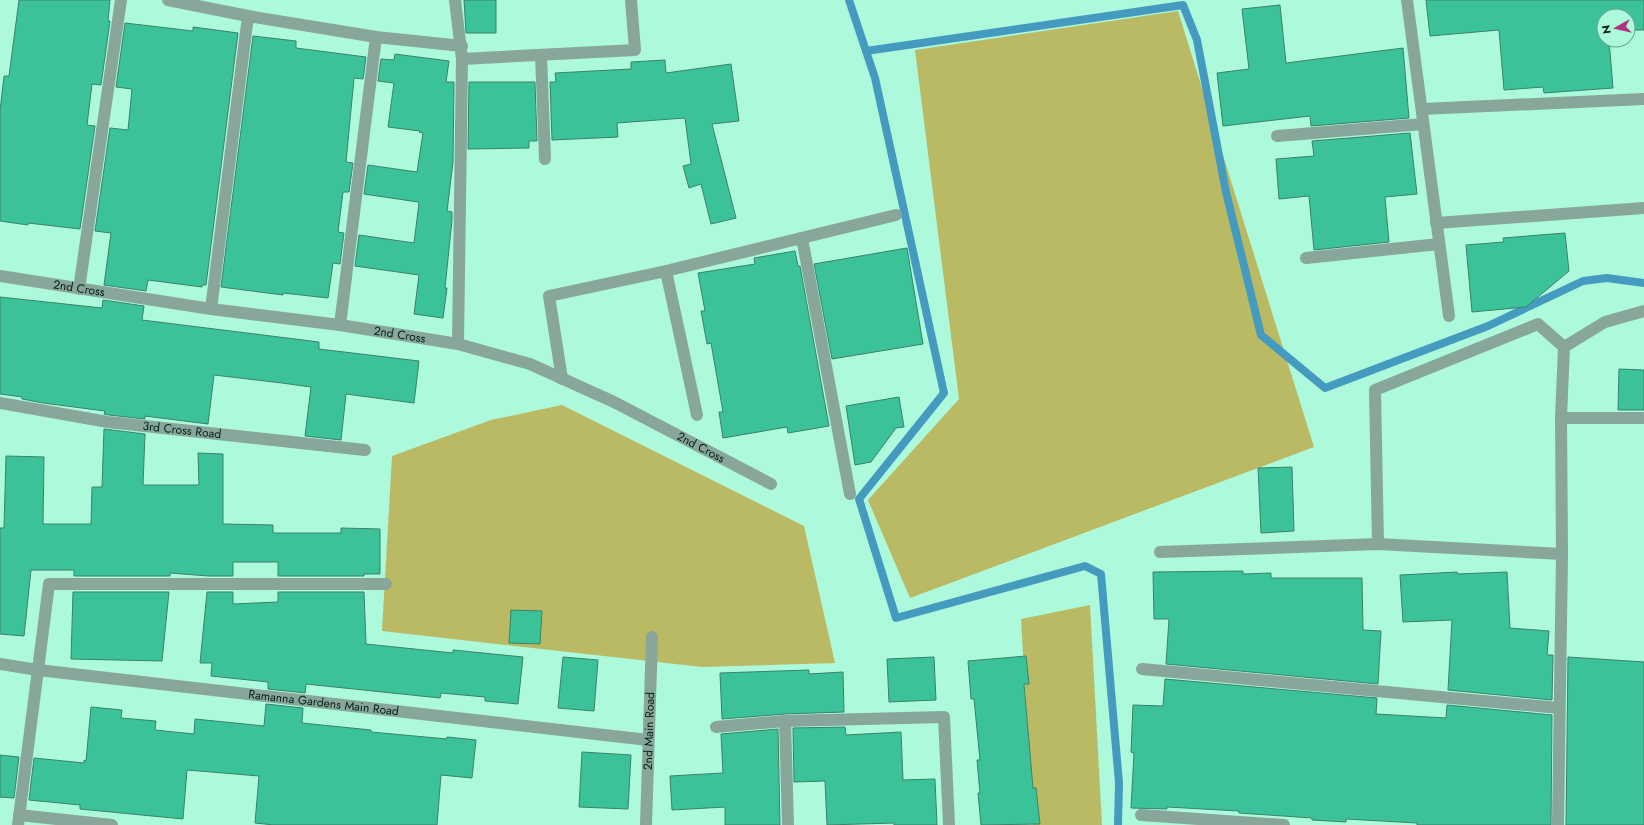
<svg xmlns="http://www.w3.org/2000/svg" width="1644" height="825" font-family="Jost,sans-serif">
  <style>
    .green { fill: #bbba64 }
    .lines { fill: none; stroke-linecap: round; stroke-linejoin: round }
    .stream { stroke: #459bbf; stroke-width: 8 }
    .building { fill: #3cc299; stroke: #38836a }
    .street { stroke: #88a69a; stroke-width: 12 }
    .labels { text-anchor: middle; stroke-width: 3; stroke-linejoin: round; paint-order: stroke }
    .street-label { font-size: 12px; fill: #001f15; stroke: #adf9dc }
  </style>
  <rect width="100%" height="100%" fill="#adf9dc"/>
  <g class="green">
    <path d="M1178 11 1314 447 910 598 868 500 959 399 915 50Z"/>
    <path d="M562 405 804 526 835 663 702 667 382 631 392 456 491 420Z"/>
    <path d="M1090 605 1102 825H1033L1021 619Z"/>
  </g>
  <g class="lines">
    <g class="stream">
      <path d="M849 0 875 78 944 393 859 499 896 618 1085 566 1101 574 1119 783 1118 825"/>
      <path d="M866 51 1183 5 1197 40 1226 192 1261 335 1325 388 1488 326 1583 281 1607 278 1644 283"/>
    </g>
  </g>
  <g class="building">
    <path d="M19 0H110L108 21H110L101 85 92 84 87 125 95 126 80 229 28 223V225L0 221V111L4 76H9Z"/>
    <path d="M464 0H496V33H466Z"/>
    <path d="M1426 0H1644V30H1628V16H1604V40H1609L1613 88 1544 93 1543 87 1504 90 1499 30 1430 36Z"/>
    <path d="M1280 5 1286 63 1403 48 1409 118 1311 126 1310 116 1223 126 1217 73 1249 69 1242 9Z"/>
    <path d="M125 23 193 31V27L238 33 206 285H202V287L148 280 146 291 104 285 111 233 95 231 110 128 128 130 132 89 116 87Z"/>
    <path d="M253 36 296 41V48L366 57 363 79 354 78 346 162 353 163 349 192H343L338 232 344 233 340 264 333 263 328 298 283 293V295L221 287Z"/>
    <path d="M395 54 449 61 446 82H454L453 162 447 211 452 212V220L445 288H447L443 318 414 314 419 275 355 266 359 235 414 243 419 203 418 202 364 194 368 165 417 172 423 133 419 132 420 131 388 127 394 83 378 81 381 59 394 60Z"/>
    <path d="M665 60 666 73 731 64 739 121 712 124 736 218 711 224 701 184 689 188 683 166 691 164 685 118 617 123 618 137 552 140 550 82H556L555 73 631 69V62Z"/>
    <path d="M469 82H535L537 141H529V148L468 149Z"/>
    <path d="M1410 133 1417 194 1385 197 1389 242 1314 250 1309 196 1279 199 1276 159 1314 156 1312 141Z"/>
    <path d="M1565 233 1569 271 1526 307 1472 312 1466 245 1504 242 1503 238Z"/>
    <path d="M907 248 923 344 832 359 814 264Z"/>
    <path d="M795 251 798 266H800L829 426 788 433 787 427 723 438 719 412H723L711 343 707 344 701 311H705L698 273 755 264 754 258Z"/>
    <path d="M0 297 102 308 103 300 144 306 142 320 319 342V349L419 361 414 403 346 394 341 440 305 436 311 387 282 383 214 375 208 424 145 416V419L109 415 104 414 105 411 43 403 22 399V397L0 394Z"/>
    <path d="M1619 369 1644 370V410H1618Z"/>
    <path d="M899 397 904 427 896 428 871 462 855 465 846 406Z"/>
    <path d="M104 429 145 434 143 485H199L198 453 223 454V524L273 525V533H341V528L380 529V574H364V576H278V562H233V576H208L170 573V576H74V570H31L24 636 0 634V528H4L6 456 44 457 43 524H91L92 487H102Z"/>
    <path d="M1292 467 1294 531 1261 533 1258 468Z"/>
    <path d="M1243 571V574L1271 573V578H1362L1363 630 1381 631 1378 684 1166 664 1169 619H1154L1153 572Z"/>
    <path d="M1457 572V574L1507 572 1510 628 1549 631 1547 655H1553L1552 700 1448 690 1452 620 1403 622 1400 575Z"/>
    <path d="M73 592H169L162 661 71 659Z"/>
    <path d="M207 592H233V604L278 602V592H364L366 644 453 653V650L523 657 518 704 485 701V697L441 693 440 698 306 684 305 693 268 689V682L211 676 212 663H200Z"/>
    <path d="M511 610 542 611 540 644 509 643Z"/>
    <path d="M1026 656 1029 684H1024L1033 788H1036L1040 824 981 825 978 793H980L977 760H980L974 699H971L968 661Z"/>
    <path d="M563 657 598 660 594 711 558 708Z"/>
    <path d="M934 657 936 700 889 702 887 659Z"/>
    <path d="M1568 657 1644 662V825H1566Z"/>
    <path d="M809 670V674L843 672 844 712 785 714 722 719 720 673Z"/>
    <path d="M1165 679 1377 698 1376 714 1446 718 1447 705 1552 715 1551 825H1417V823L1346 819V822L1312 820V818L1239 813V811L1167 807V809L1131 808 1134 753 1131 752 1133 705 1163 706Z"/>
    <path d="M266 704 303 708 302 723 371 730V732L447 739V737L476 740 472 778 441 775 437 825H274L255 823 259 776 187 770 183 819 80 809V805L29 800 34 758 84 763V760L86 761 91 707 122 710 121 718 156 721 155 730 194 734 195 719 264 726Z"/>
    <path d="M845 727 846 735 901 732 903 780 935 779 937 825H894V823L827 825 825 781 794 782 793 728Z"/>
    <path d="M778 729 780 825H725V807L672 810 670 776 723 773 721 734Z"/>
    <path d="M582 752 631 755 628 809 579 807Z"/>
    <path d="M0 755 19 757 14 798 0 797Z"/>
  </g>
  <g class="lines">
    <g class="street">
      <path d="M168 0 248 16 376 37 462 46"/>
      <path d="M455 0 462 59 458 344"/>
      <path d="M1407 0 1449 316"/>
      <path d="M541 55 545 159"/>
      <path d="M462 59 635 50 631 0"/>
      <path d="M1422 109 1644 99"/>
      <path d="M1277 136 1423 124"/>
      <path d="M1436 223 1644 208"/>
      <path d="M802 238 850 494"/>
      <path d="M1306 258 1439 244"/>
      <path d="M666 271 697 415"/>
      <path id="s1" d="M0 276 211 309 340 325 458 344 530 364 614 402 771 484"/>
      <path d="M79 289 121 0"/>
      <path d="M211 309 248 16"/>
      <path d="M340 325 376 37"/>
      <path d="M1564 347 1605 322 1644 311"/>
      <path d="M562 379 549 296 666 271 896 215"/>
      <path id="s2" d="M0 403 108 422 365 450"/>
      <path d="M1561 418H1644"/>
      <path d="M1378 544 1375 390 1538 324 1564 347"/>
      <path d="M1160 552 1378 544 1562 554"/>
      <path id="s3" d="M0 664 38 670 648 740"/>
      <path d="M1142 669 1559 708"/>
      <path d="M785 721 788 825"/>
      <path d="M716 727 785 721 944 717 949 825"/>
      <path d="M19 815 112 825"/>
      <path d="M1141 815 1284 825"/>
      <path d="M18 825 49 584H386"/>
      <path id="s4" d="M646 825 652 637"/>
      <path d="M1558 825 1562 554 1561 418 1564 347"/>
    </g>
  </g>
  <g class="labels">
    <g class="street-label">
      <text dy="4" stroke="none"><textPath href="#s1" startOffset="80">2nd Cross</textPath></text>
      <text dy="4" stroke="none"><textPath href="#s1" startOffset="404">2nd Cross</textPath></text>
      <text dy="4" stroke="none"><textPath href="#s2" startOffset="184">3rd Cross Road</textPath></text>
      <text dy="4" stroke="none"><textPath href="#s1" startOffset="728">2nd Cross</textPath></text>
      <text dy="4" stroke="none"><textPath href="#s3" startOffset="326">Ramanna Gardens Main Road</textPath></text>
      <text dy="4" stroke="none"><textPath href="#s4" startOffset="94">2nd Main Road</textPath></text>
    </g>
  </g>
  <g transform="translate(1616 28) rotate(262)"><circle r="19" fill="#adf9dc" stroke="#68a28c"/>
  <path d="M0-3L7 15L0 10L-7 15Z" fill="#b1317e"/>
  <text y="-6" font-size="11" font-weight="bold" text-anchor="middle" fill="#001f15">N</text>
  </g>
</svg>
